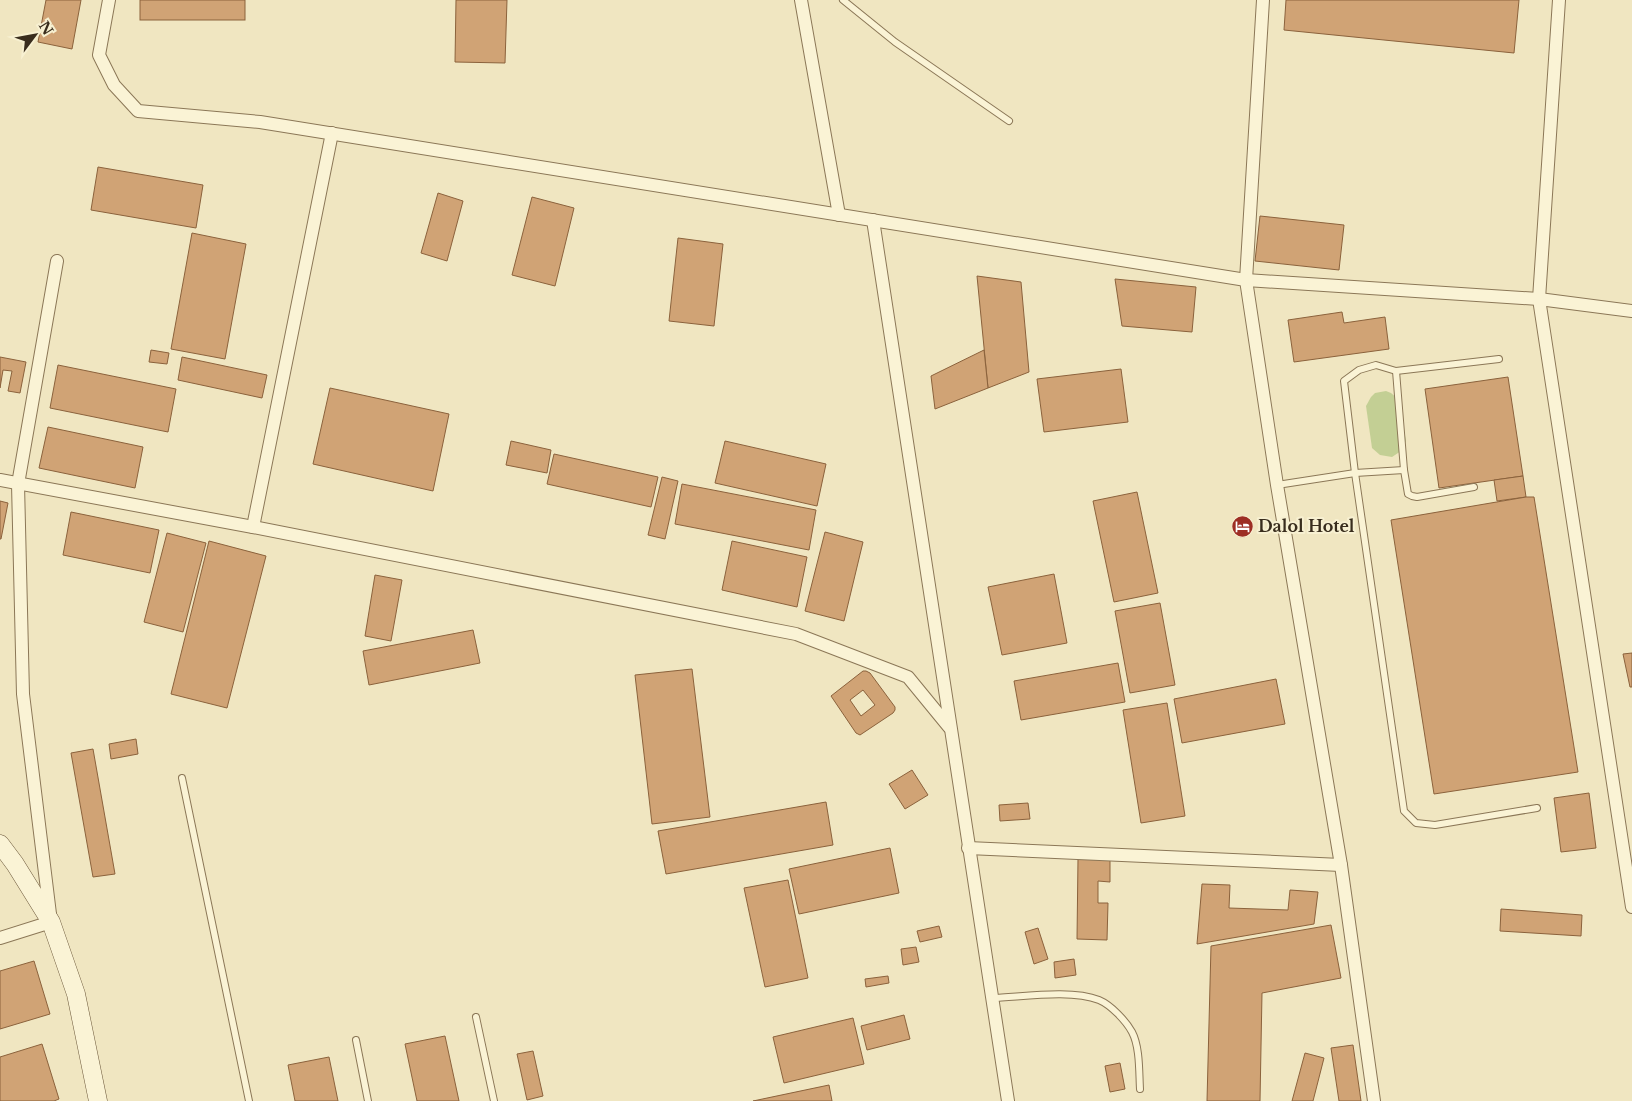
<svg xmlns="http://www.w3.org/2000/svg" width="1632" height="1101" font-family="'Libre Baskerville',serif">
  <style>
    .green { fill: #c3cf94 }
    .building { fill: #d0a375; stroke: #8b623c; fill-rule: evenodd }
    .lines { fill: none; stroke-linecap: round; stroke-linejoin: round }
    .lane-casing { stroke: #8b7757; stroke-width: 8 }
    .street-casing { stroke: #8b7757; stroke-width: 14 }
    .secondary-casing { stroke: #6c583b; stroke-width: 19 }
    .lane { stroke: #faf3d5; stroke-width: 6 }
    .street { stroke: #faf3d5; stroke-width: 12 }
    .secondary { stroke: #faf3d5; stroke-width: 18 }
    .labels { text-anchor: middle; stroke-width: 4; stroke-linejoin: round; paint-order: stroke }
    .poi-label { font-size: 16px; font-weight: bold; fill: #392d1d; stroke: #f7f0d1; text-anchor: start }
  </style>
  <rect width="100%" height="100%" fill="#f0e6c1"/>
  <path class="green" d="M1386 391 1391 393 1399 400 1406 441 1401 451 1392 457 1380 455 1372 448 1366 406 1371 397 1375 393Z"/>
  <g class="building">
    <path d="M46 0H81L72 49 38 42Z"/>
    <rect x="140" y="0" width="105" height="20"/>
    <path d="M456 0H507L505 63 455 62Z"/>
    <path d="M1286 0H1519L1514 53 1284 30Z"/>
    <path d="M98 167 203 185 196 228 91 210Z"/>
    <path d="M438 193 463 201 447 261 421 253Z"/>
    <path d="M532 197 574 208 555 286 512 275Z"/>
    <path d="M1260 216 1344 225 1339 270 1255 261Z"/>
    <path d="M192 233 246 244 225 359 171 349Z"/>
    <path d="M678 238 723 244 714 326 669 321Z"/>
    <path d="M977 276 1021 282 1029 372 988 388Z"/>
    <path d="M1115 279 1196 287 1192 332 1122 326Z"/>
    <path d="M1342 312 1344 323 1385 317 1389 349 1294 362 1288 320Z"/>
    <path d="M151 350 169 353 167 364 149 362Z"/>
    <path d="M984 350 988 388 935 409 931 376Z"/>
    <path d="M0 357 26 362 20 393 8 391 12 371 3 370 0 388Z"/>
    <path d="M182 357 267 375 262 398 178 380Z"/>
    <path d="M58 365 176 389 168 432 50 408Z"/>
    <path d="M1121 369 1128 422 1044 432 1037 379Z"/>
    <path d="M1508 377 1523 476 1439 488 1425 389Z"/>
    <path d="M330 388 449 414 433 491 313 464Z"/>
    <path d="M48 427 143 447 135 488 39 468Z"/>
    <path d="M511 441 551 450 547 473 506 465Z"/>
    <path d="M725 441 826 464 817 506 715 483Z"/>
    <path d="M554 454 658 477 651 507 547 484Z"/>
    <path d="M1523 476 1526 497 1497 501 1494 480Z"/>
    <path d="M662 477 678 481 665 539 648 535Z"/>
    <path d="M682 484 816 510 809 550 675 524Z"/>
    <path d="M1137 492 1158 593 1114 602 1093 501Z"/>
    <path d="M1526 497H1534L1578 772 1434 794 1391 520Z"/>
    <path d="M0 501 8 503 1 539H0Z"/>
    <path d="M71 512 159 530 150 573 63 555Z"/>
    <path d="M825 532 863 542 844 621 805 611Z"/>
    <path d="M167 533 206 543 183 632 144 622Z"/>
    <path d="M209 541 266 556 227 708 171 694Z"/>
    <path d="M732 541 807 557 797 607 722 590Z"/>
    <path d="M1054 574 1067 643 1002 655 988 587Z"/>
    <path d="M375 575 402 580 391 641 365 636Z"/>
    <path d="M1160 603 1175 685 1130 693 1115 611Z"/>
    <path d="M473 630 480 663 369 685 363 651Z"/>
    <path d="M1632 653V687H1630L1623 654Z"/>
    <path d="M1118 663 1125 702 1021 720 1014 681Z"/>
    <path d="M692 669 710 817 652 824 635 675Z"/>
    <path d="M863 671H866L870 673 895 707V710L893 713 860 735 856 733 831 696ZM863 690 875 705 861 716 850 700Z"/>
    <path d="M1276 679 1285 724 1182 743 1174 699Z"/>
    <path d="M1167 703 1185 816 1141 823 1123 710Z"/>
    <path d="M136 739 138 754 111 759 109 744Z"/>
    <path d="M93 749 115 874 93 877 71 753Z"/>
    <path d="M912 770 928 795 905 809 889 784Z"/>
    <path d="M1589 793 1596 848 1561 852 1554 798Z"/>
    <path d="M826 802 833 845 666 874 658 831Z"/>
    <path d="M1028 803 1030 819 1000 821 999 805Z"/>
    <path d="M890 848 899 893 799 914 789 869Z"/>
    <path d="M1078 859H1110V882L1098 881V903H1108L1107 940 1077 939Z"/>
    <path d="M788 880 808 978 765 987 744 888Z"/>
    <path d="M1202 884 1230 885 1229 908 1288 910 1290 890 1318 892 1314 924 1197 944Z"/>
    <path d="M1501 909 1582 915 1581 936 1500 931Z"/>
    <path d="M1331 925 1341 978 1262 993 1260 1101H1207L1211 946Z"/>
    <path d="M939 926 942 937 920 942 917 931Z"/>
    <path d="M1038 928 1048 959 1034 964 1025 932Z"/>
    <path d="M916 947 919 962 903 965 901 949Z"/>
    <path d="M1074 959 1076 975 1055 978 1054 962Z"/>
    <path d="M34 961 50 1014 0 1029V971Z"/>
    <path d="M888 976 889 983 866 987 865 979Z"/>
    <path d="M904 1015 910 1039 867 1050 861 1026Z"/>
    <path d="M853 1018 864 1064 784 1083 773 1037Z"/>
    <path d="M445 1036 459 1101H417L405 1044Z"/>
    <path d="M42 1044 59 1099 54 1101H0V1057Z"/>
    <path d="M1353 1045 1361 1101H1339L1331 1048Z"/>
    <path d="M533 1051 543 1096 527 1100 517 1054Z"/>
    <path d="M1305 1053 1324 1058 1313 1101H1292Z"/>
    <path d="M329 1057 338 1101H295L288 1065Z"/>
    <path d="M1120 1063 1125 1089 1110 1092 1105 1066Z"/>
    <path d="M829 1085 832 1101H753Z"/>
  </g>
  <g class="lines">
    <defs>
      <g id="lane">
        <path d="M843 0 895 42 1009 121"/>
        <path d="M1499 359 1396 371 1376 365 1359 370 1344 381 1355 473 1404 811 1416 823 1435 825 1537 808"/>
        <path d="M1396 371 1404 470 1408 494 1412 496 1417 497 1474 487"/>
        <path d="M1277 485 1355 473 1404 470"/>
        <path d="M182 778 249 1101"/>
        <path d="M992 998C1022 997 1071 989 1099 1000 1111 1005 1126 1021 1132 1032 1140 1047 1139 1072 1140 1089"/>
        <path d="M476 1017 494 1101"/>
        <path d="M356 1040 368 1101"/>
      </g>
      <g id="street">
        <path d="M109 0 99 55 114 85 138 111 260 122 1246 280 1539 299 1632 311"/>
        <path d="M801 0 839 215"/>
        <path d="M1263 0 1246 280 1277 485 1341 865 1374 1101"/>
        <path d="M1559 0 1539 299 1632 907"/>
        <path d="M873 220 1008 1101"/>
        <path d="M0 480 253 527 796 634 908 677 949 727"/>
        <path d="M253 527 332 133"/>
        <path d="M968 848 1341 865"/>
        <path d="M0 938 51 922 23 694 18 484 57 261"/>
      </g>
      <path id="secondary" d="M0 844 15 864 51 922 76 994 98 1101"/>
    </defs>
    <use href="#lane" class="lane-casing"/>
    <use href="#street" class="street-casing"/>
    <use href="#secondary" class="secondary-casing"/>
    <use href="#lane" class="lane"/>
    <use href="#street" class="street"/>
    <use href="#secondary" class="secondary"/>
  </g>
  <defs>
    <symbol id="hotel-disc" viewBox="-11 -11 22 22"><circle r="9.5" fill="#9d2e24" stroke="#f7f0d1"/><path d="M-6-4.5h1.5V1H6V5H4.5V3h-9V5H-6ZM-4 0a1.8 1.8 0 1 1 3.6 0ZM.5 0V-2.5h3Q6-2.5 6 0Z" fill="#fff"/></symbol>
  </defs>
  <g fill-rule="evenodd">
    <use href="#hotel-disc" x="1230" y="514" width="25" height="25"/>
  </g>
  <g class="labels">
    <g class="poi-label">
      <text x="1258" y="532">Dalol Hotel</text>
    </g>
  </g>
  <g transform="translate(35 35) rotate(58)" stroke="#f7f0d1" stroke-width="4" paint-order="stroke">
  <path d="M0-4L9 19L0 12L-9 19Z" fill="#392d1d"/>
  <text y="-8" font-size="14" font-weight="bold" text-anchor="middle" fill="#392d1d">N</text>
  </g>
</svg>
